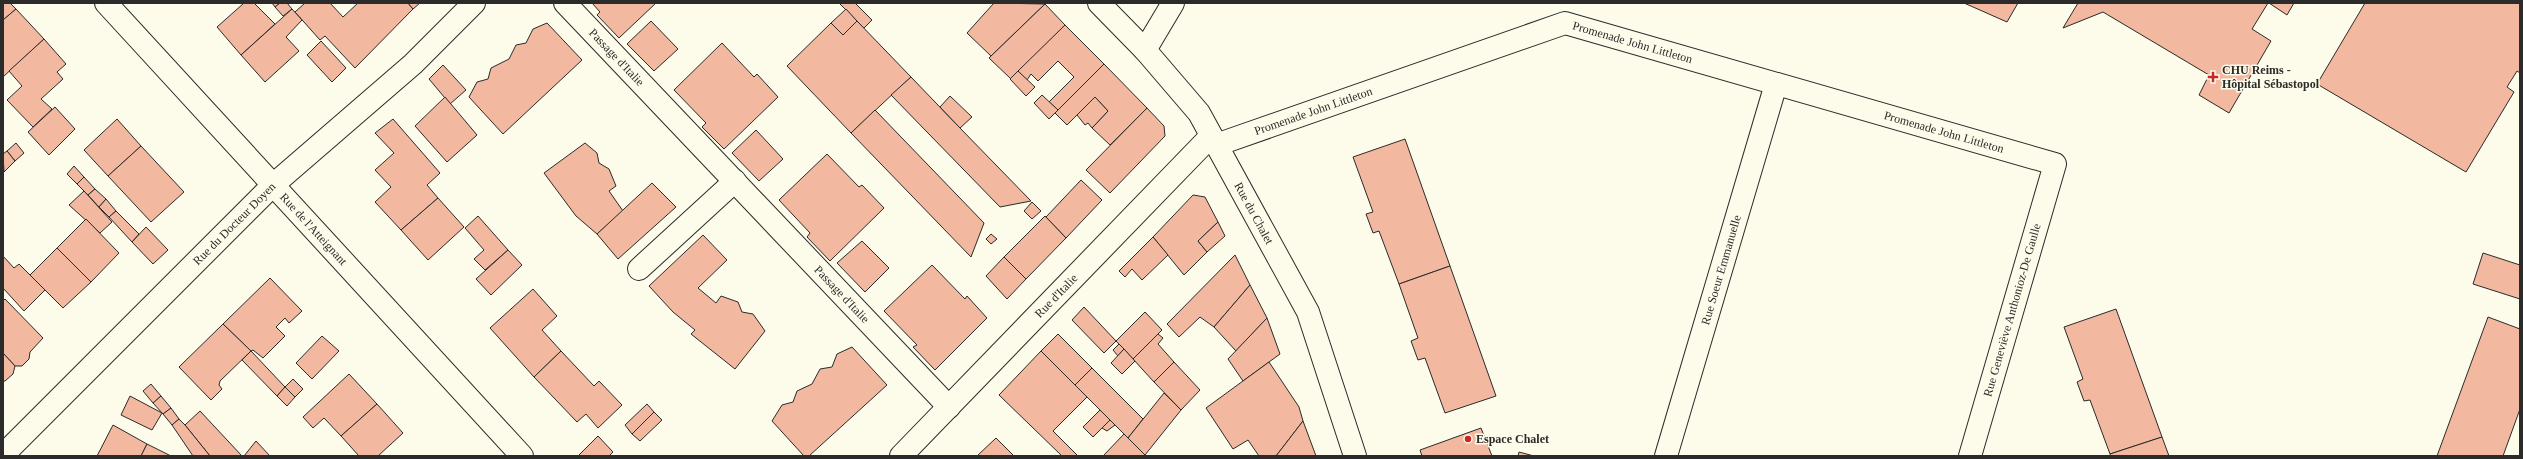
<svg xmlns="http://www.w3.org/2000/svg" width="2523" height="459" font-family="Georgia,serif">
  <style>
    .building { fill: #f2b8a0; stroke: #2b2b2b }
    .lines { fill: none; stroke-linecap: round; stroke-linejoin: round }
    .minor-casing { stroke: #2b2b2b; stroke-width: 24 }
    .minor { stroke: #fdfbea; stroke-width: 22 }
    .poi-dot { fill: #c62828; stroke: #fdfbea; stroke-width: 1.5 }
    .labels { text-anchor: middle; stroke-width: 3; stroke-linejoin: round; paint-order: stroke }
    .street-label { font-size: 12px; fill: #2b2b2b; stroke: #fdfbea }
    .poi-label { font-size: 12px; font-weight: bold; fill: #2b2b2b; stroke: #fdfbea; text-anchor: start }
  </style>
  <rect width="100%" height="100%" fill="#fdfbea"/>
  <g class="building">
    <path d="M3 3H10L16 9 3 20Z"/>
    <path d="M244 3H254L275 24 241 55 217 27Z"/>
    <path d="M272 3H280L275 7Z"/>
    <path d="M280 3H287L292 9 283 16 275 7Z"/>
    <path d="M305 3H330L343 17 358 3H408L413 9 355 68 325 36 320 40 295 12Z"/>
    <path d="M408 3H420L413 9Z"/>
    <path d="M592 3H656L619 38 597 15 600 12Z"/>
    <path d="M839 3H855L872 20 864 28Z"/>
    <path d="M994 3 1045 4 991 56 967 33Z"/>
    <path d="M1964 3H2018L2007 22Z"/>
    <path d="M2078 3H2268L2252 29 2271 41 2229 113 2199 95 2209 75 2103 12 2063 28Z"/>
    <path d="M2269 3H2294L2287 15Z"/>
    <path d="M2365 3H2520V73L2517 71 2507 87 2514 92 2466 172 2317 84Z"/>
    <path d="M1045 4 1065 25 1011 79 989 58Z"/>
    <path d="M16 9 44 39 3 77V20Z"/>
    <path d="M292 9 302 20 286 37 299 51 265 82 241 55Z"/>
    <path d="M846 9 857 21 843 35 831 23Z"/>
    <path d="M651 21 678 49 654 71 627 44Z"/>
    <path d="M857 21 911 77 851 133 787 66 831 23 843 35Z"/>
    <path d="M547 23 582 60 503 134 469 97 477 82 488 79 491 68 509 59 516 45 526 43 533 29Z"/>
    <path d="M1065 25 1104 64 1058 110 1049 102 1074 77 1058 61 1038 81 1031 74 1027 80 1018 71Z"/>
    <path d="M44 39 66 64 57 72 63 79 41 99 52 109 33 127 7 100 22 86 9 71Z"/>
    <path d="M321 41 346 68 332 82 307 55Z"/>
    <path d="M722 43 754 77 757 74 778 97 724 149 702 127 706 123 674 90Z"/>
    <path d="M1104 64 1147 108 1110 145 1092 128 1108 111 1095 97 1067 125 1055 113Z"/>
    <path d="M443 65 466 90 450 104 429 79Z"/>
    <path d="M1018 71 1035 87 1026 96 1010 79Z"/>
    <path d="M911 77 960 128 1031 201 1000 207 891 95Z"/>
    <path d="M1042 95 1058 110 1049 119 1034 103Z"/>
    <path d="M950 96 972 117 960 128 940 107Z"/>
    <path d="M445 97 477 135 447 162 415 126Z"/>
    <path d="M1095 97 1108 111 1092 128 1088 123 1085 125 1077 115Z"/>
    <path d="M55 107 75 129 49 155 28 132Z"/>
    <path d="M1147 108 1164 126 1165 136 1110 193 1086 170Z"/>
    <path d="M875 110 984 223 971 257 851 133Z"/>
    <path d="M117 119 141 146 108 176 84 150Z"/>
    <path d="M393 119 440 173 427 185 438 198 401 230 375 202 391 187 375 170 394 153 375 133Z"/>
    <path d="M756 130 783 159 759 181 732 153Z"/>
    <path d="M1405 139 1450 266 1399 284 1379 231 1373 233 1366 214 1373 212 1353 157Z"/>
    <path d="M16 143 24 153 15 161 7 151Z"/>
    <path d="M585 143 597 153 599 163 609 169 616 186 609 191 623 211 597 234 576 216 544 173Z"/>
    <path d="M141 146 184 192 151 222 108 176Z"/>
    <path d="M7 151 15 161 4 172 3 154Z"/>
    <path d="M827 154 859 187 862 185 884 208 830 261 807 237 810 233 779 200Z"/>
    <path d="M74 166 84 177 77 184 67 174Z"/>
    <path d="M84 177 95 189 88 195 77 184Z"/>
    <path d="M1081 180 1102 200 1066 238 1046 217Z"/>
    <path d="M652 183 676 207 618 259 597 234Z"/>
    <path d="M95 189 106 199 99 207 88 195Z"/>
    <path d="M84 191 112 222 100 233 69 205Z"/>
    <path d="M1193 195 1205 197 1218 222 1198 241 1207 252 1184 275 1153 237Z"/>
    <path d="M438 198 464 227 428 260 401 230Z"/>
    <path d="M106 199 116 211 109 217 99 207Z"/>
    <path d="M1032 202 1041 211 1032 219 1024 211Z"/>
    <path d="M116 211 139 234 132 242 109 217Z"/>
    <path d="M478 216 508 250 485 270 474 259 484 250 465 228Z"/>
    <path d="M1045 216 1066 238 1026 279 1004 257Z"/>
    <path d="M86 219 119 253 91 282 57 248Z"/>
    <path d="M1218 222 1225 236 1207 252 1198 241Z"/>
    <path d="M146 227 168 250 153 264 132 242Z"/>
    <path d="M991 234 997 239 991 244 986 239Z"/>
    <path d="M703 235 727 260 698 288 716 303 721 296 738 302 742 312 753 314 765 331 735 369 691 334 695 330 673 312 649 286Z"/>
    <path d="M1153 237 1168 255 1142 280 1132 269 1125 277 1119 271Z"/>
    <path d="M862 241 889 268 865 292 837 263Z"/>
    <path d="M57 248 91 282 63 308 30 275Z"/>
    <path d="M508 250 522 265 491 295 476 279Z"/>
    <path d="M2483 253 2520 265V299L2473 284Z"/>
    <path d="M1235 255 1250 285 1214 327 1200 317 1179 337 1167 324Z"/>
    <path d="M3 256 14 268 19 264 45 290 24 311 3 288Z"/>
    <path d="M1004 257 1026 279 1007 299 986 276Z"/>
    <path d="M932 265 965 299 967 296 987 318 935 370 913 347 917 345 884 311Z"/>
    <path d="M1450 266 1496 396 1445 413 1425 358 1418 360 1411 341 1418 338 1399 284Z"/>
    <path d="M270 278 302 311 289 323 285 318 276 327 285 336 263 358 253 350 251 351 223 324Z"/>
    <path d="M1250 285 1267 318 1236 351 1214 327Z"/>
    <path d="M533 289 557 316 542 330 561 351 534 377 490 328Z"/>
    <path d="M5 299 43 338 30 352 29 359 22 366H15L3 353V301Z"/>
    <path d="M1084 307 1116 341 1104 353 1072 320Z"/>
    <path d="M2116 309 2162 437 2110 454 2090 400 2084 401 2077 382 2083 379 2064 327Z"/>
    <path d="M1145 312 1162 330 1133 359 1116 341Z"/>
    <path d="M2488 317 2520 329V409L2503 456H2437Z"/>
    <path d="M1267 318 1280 354 1243 381 1228 359Z"/>
    <path d="M223 324 251 351 220 381 219 385 222 389 211 400 179 367Z"/>
    <path d="M1058 334 1092 368 1075 385 1041 351Z"/>
    <path d="M1158 334 1163 338 1158 344 1174 362 1154 382 1133 359Z"/>
    <path d="M322 336 339 351 312 379 296 363Z"/>
    <path d="M1119 344 1124 349 1118 356 1113 350Z"/>
    <path d="M852 347 887 385 809 456H804L772 421 782 405 793 402 797 391 812 384 820 369 832 367 837 354Z"/>
    <path d="M1124 349 1135 361 1122 374 1111 363Z"/>
    <path d="M251 351 285 387 277 396 242 360Z"/>
    <path d="M561 351 594 386 599 381 622 405 598 428 586 414 577 422 534 377Z"/>
    <path d="M1041 351 1087 397 1053 431 1078 456H1062L999 395Z"/>
    <path d="M3 353 15 366 13 374 5 381H3Z"/>
    <path d="M1174 362 1200 390 1181 410 1154 382Z"/>
    <path d="M1269 362 1299 407 1303 421 1276 456H1259L1248 440 1233 449 1206 408Z"/>
    <path d="M1092 368 1143 419 1128 438 1075 385Z"/>
    <path d="M349 374 377 404 341 436 324 418 313 428 303 417Z"/>
    <path d="M293 379 303 389 295 397 285 387Z"/>
    <path d="M151 384 161 396 153 403 143 391Z"/>
    <path d="M285 387 295 397 287 406 277 396Z"/>
    <path d="M1164 393 1181 410 1145 455 1128 438Z"/>
    <path d="M130 396 162 413 152 430 121 415Z"/>
    <path d="M161 396 171 408 163 414 153 403Z"/>
    <path d="M377 404 403 433 378 456H359L341 436Z"/>
    <path d="M647 404 654 412 632 434 625 425Z"/>
    <path d="M171 408 179 419 172 425 163 414Z"/>
    <path d="M1100 410 1110 420 1093 437 1083 427Z"/>
    <path d="M200 411 242 456H210L185 425Z"/>
    <path d="M654 412 662 420 640 441 632 434Z"/>
    <path d="M179 419 185 425 210 456H193L172 425Z"/>
    <path d="M1110 420 1115 425 1107 431 1102 428Z"/>
    <path d="M1303 421 1316 456H1276Z"/>
    <path d="M113 425 147 444 141 456H97Z"/>
    <path d="M1481 428 1492 456H1422L1420 450Z"/>
    <path d="M1124 434 1145 455V456H1103Z"/>
    <path d="M598 436 613 452 609 456H578Z"/>
    <path d="M2162 437 2169 456H2111L2110 454Z"/>
    <path d="M996 438 1014 456H977Z"/>
    <path d="M256 441 270 456H244Z"/>
    <path d="M147 444 171 456H141Z"/>
    <path d="M1519 452 1534 456H1518Z"/>
  </g>
  <g class="lines">
    <defs>
      <g id="minor">
        <path id="s1" d="M106 3 522 456"/>
        <path id="s2" d="M565 3 949 407"/>
        <path id="s3" d="M1099 3 1145 50 1199 113 1308 312 1355 456"/>
        <path d="M1145 50 1173 3"/>
        <path id="s4" d="M1216 145 1565 23 2055 164 1970 456"/>
        <path d="M639 269 735 181"/>
        <path id="s5" d="M3 455 273 185 413 64 474 3"/>
        <path id="s6" d="M901 456 1211 136"/>
        <path id="s7" d="M1666 456 1776 84"/>
      </g>
    </defs>
    <use href="#minor" class="minor-casing"/>
    <use href="#minor" class="minor"/>
  </g>
  <g class="poi-dot">
    <path d="M2211 71h4v4h4v4h-4v4h-4v-4h-4v-4h4z"/>
    <circle cx="1468" cy="439" r="4"/>
  </g>
  <g class="labels">
    <g class="street-label">
      <text dy="4" stroke="none"><textPath href="#s4" startOffset="440">Promenade John Littleton</textPath></text>
      <text dy="4" stroke="none"><textPath href="#s2" startOffset="75">Passage d'Italie</textPath></text>
      <text dy="4" stroke="none"><textPath href="#s4" startOffset="103">Promenade John Littleton</textPath></text>
      <text dy="4" stroke="none"><textPath href="#s4" startOffset="764">Promenade John Littleton</textPath></text>
      <text dy="4" stroke="none"><textPath href="#s3" startOffset="263">Rue du Chalet</textPath></text>
      <text dy="4" stroke="none"><textPath href="#s5" startOffset="327">Rue du Docteur Doyen</textPath></text>
      <text dy="4" stroke="none"><textPath href="#s1" startOffset="307">Rue de l'Atteignant</textPath></text>
      <text dy="4" stroke="none"><textPath href="#s7" startOffset="194">Rue Soeur Emmanuelle</textPath></text>
      <text dy="4" stroke="none"><textPath href="#s2" startOffset="402">Passage d'Italie</textPath></text>
      <text dy="4" stroke="none"><textPath href="#s6" startOffset="223">Rue d'Italie</textPath></text>
      <text transform="translate(2012 310) rotate(-74)" y="4">Rue Geneviève Anthonioz-De Gaulle</text>
    </g>
    <g class="poi-label">
      <text x="2222" y="74">CHU Reims -<tspan x="2222" dy="14">Hôpital Sébastopol</tspan></text>
      <text x="1476" y="443">Espace Chalet</text>
    </g>
  </g>
  <rect width="2523" height="459" fill="none" stroke="#2b2b2b" stroke-width="8"/>
</svg>
